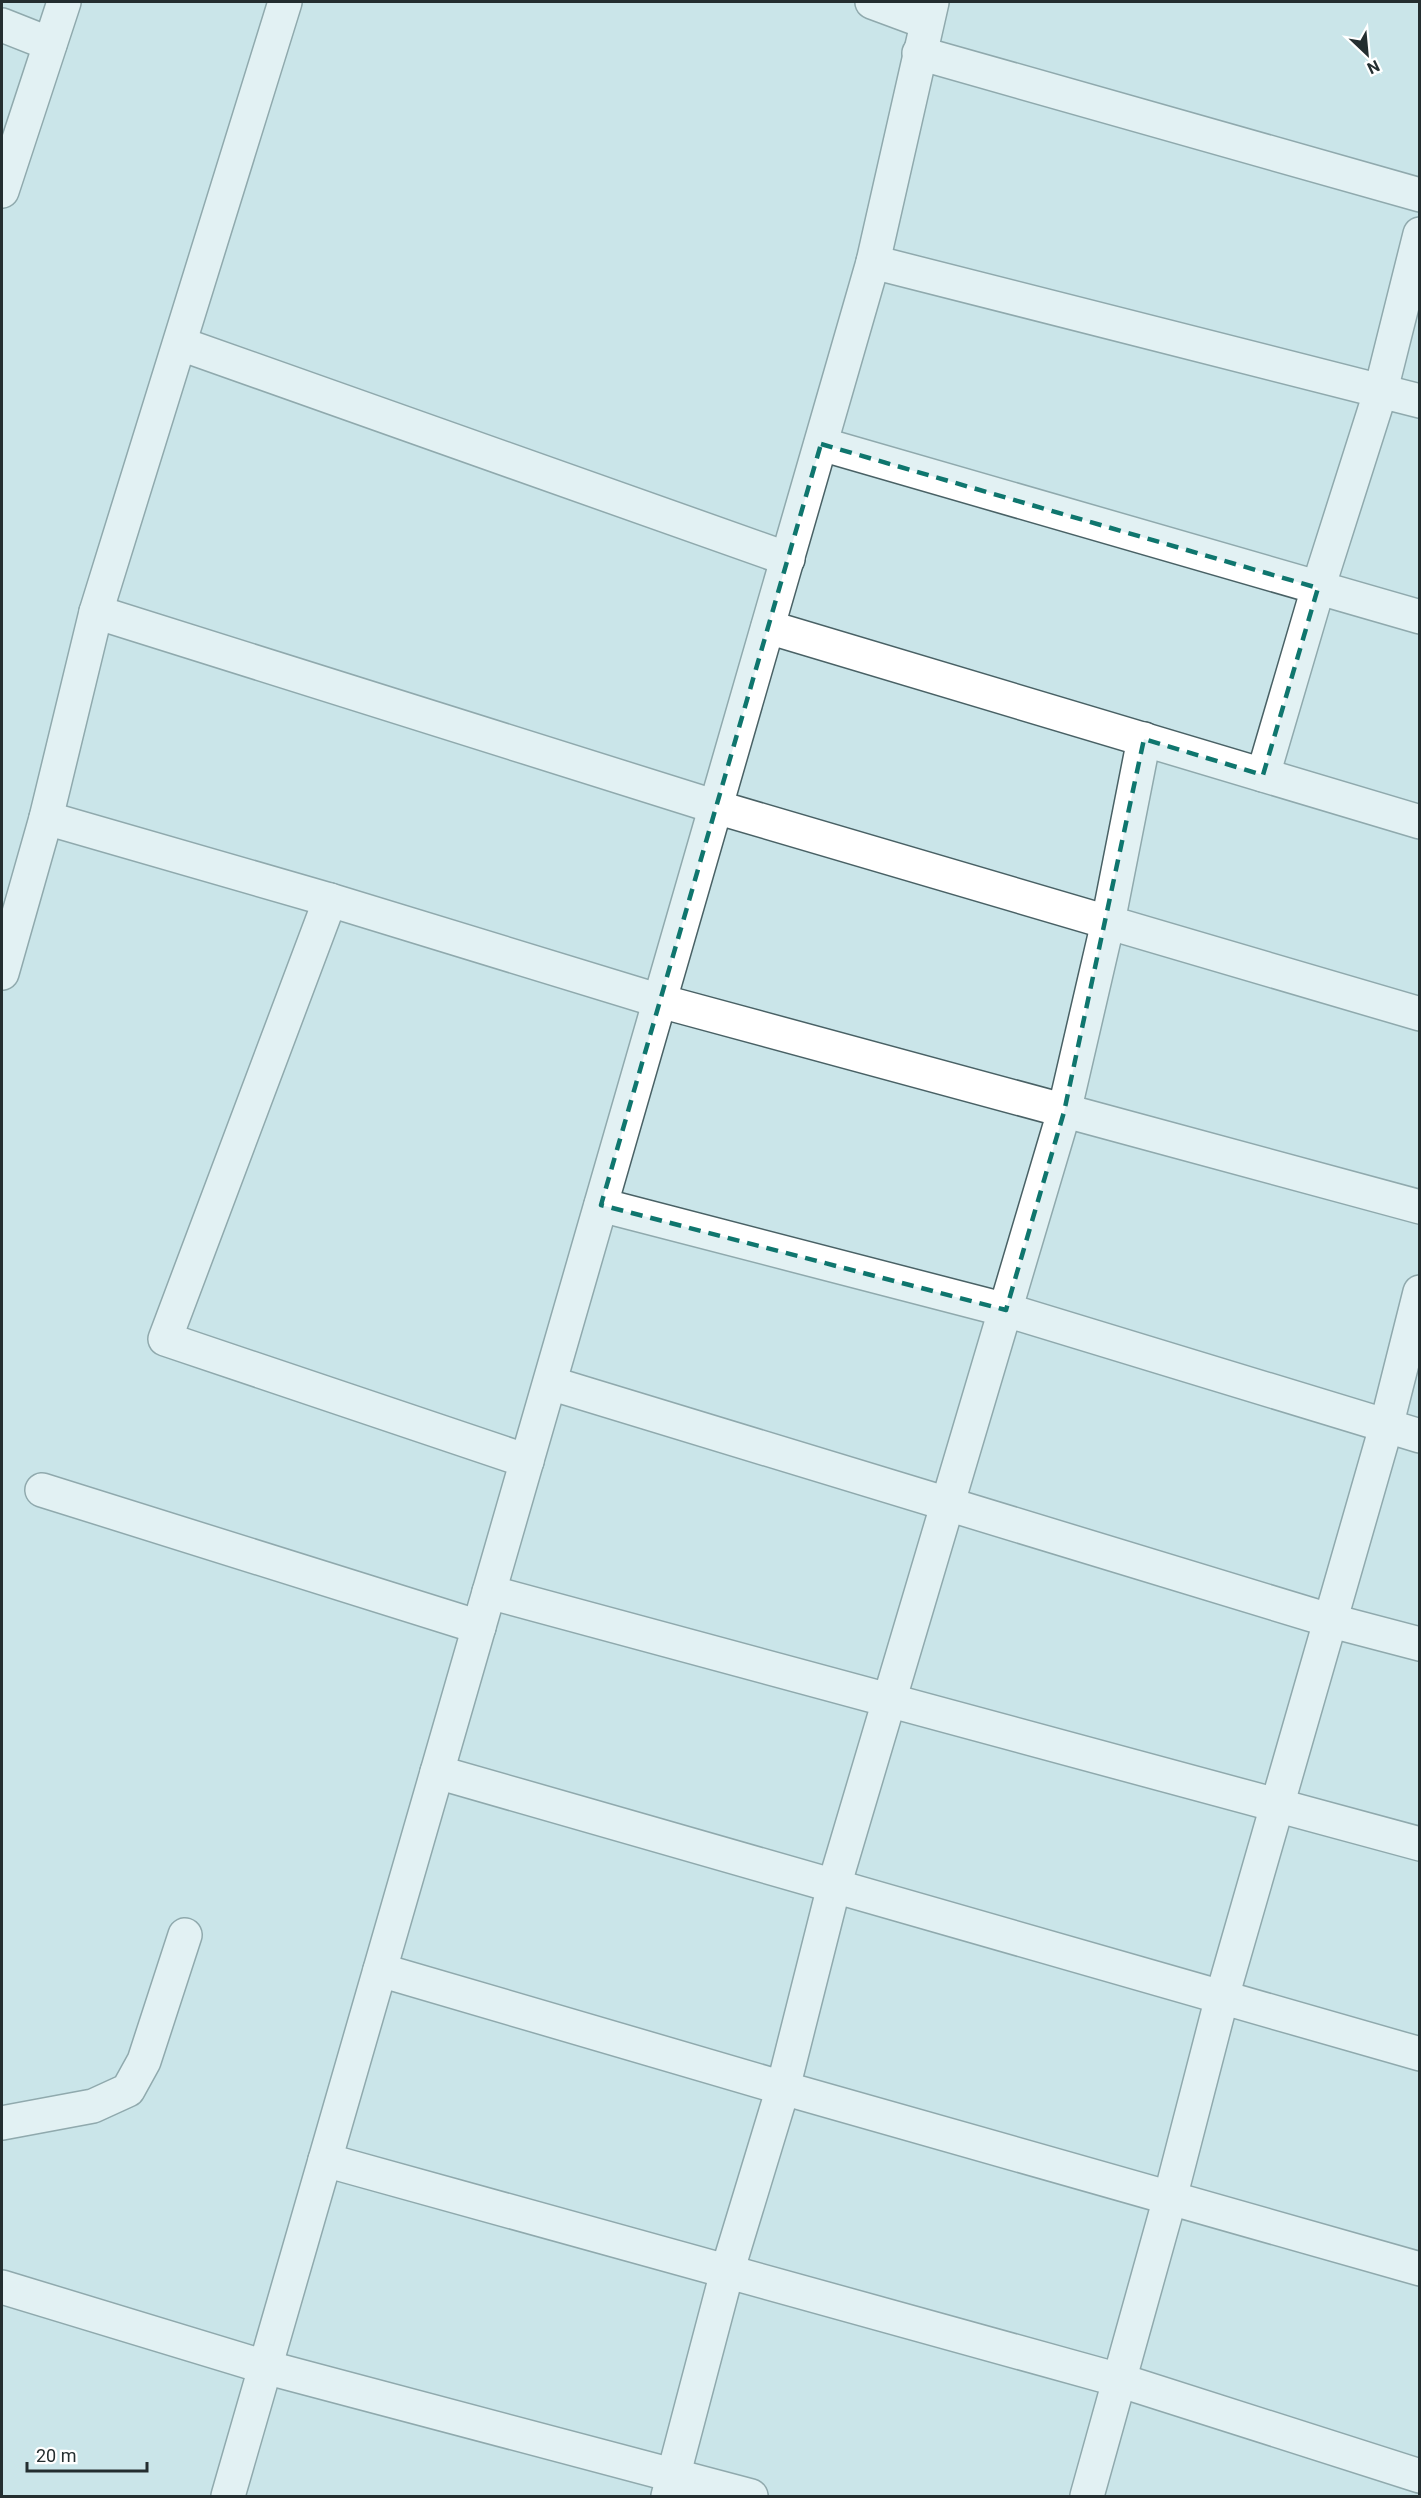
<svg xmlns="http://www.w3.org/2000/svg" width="1421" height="2498" font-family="Roboto,sans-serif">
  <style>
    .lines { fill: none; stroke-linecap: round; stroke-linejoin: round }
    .minor-casing { stroke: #496165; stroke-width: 36 }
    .tertiary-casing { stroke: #496165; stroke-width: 36 }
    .minor { stroke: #fff; stroke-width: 33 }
    .tertiary { stroke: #fff; stroke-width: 33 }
    .marked { fill: none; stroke: #0f766e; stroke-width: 4.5; stroke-dasharray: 12 8; stroke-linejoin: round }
  </style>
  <rect width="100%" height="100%" fill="#cae5e9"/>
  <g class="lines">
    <defs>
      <g id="minor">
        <path d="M872 2 926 22"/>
        <path d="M2 25 50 44"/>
        <path d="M919 53 1420 195"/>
        <path d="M2 191 64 2"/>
        <path d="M873 262 1420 401"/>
        <path d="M181 344 788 559"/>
        <path d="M821 444 1420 617"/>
        <path d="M96 612 716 807 1420 1014"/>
        <path d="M768 627 1420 822"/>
        <path d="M1263 775 1318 588 1381 390 1420 234"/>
        <path d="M46 818 330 900 660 1001 1420 1207"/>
        <path d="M330 900 165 1339 527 1461"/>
        <path d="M2 973 46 818 96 612 285 2"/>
        <path d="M601 1205 1006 1310 1420 1436"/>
        <path d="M550 1383 1332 1621 1420 1644"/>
        <path d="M42 1490 479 1627"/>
        <path d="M489 1592 1420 1844"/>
        <path d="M437 1772 1420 2054"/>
        <path d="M380 1970 783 2088 1420 2269"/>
        <path d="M2 2123 93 2106 128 2090 144 2061 185 1935"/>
        <path d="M325 2160 1119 2380 1420 2476"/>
        <path d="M2 2287 265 2367 751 2496"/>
        <path d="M668 2496 727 2272 783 2088 834 1886 1064 1112 1108 922 1144 739"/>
        <path d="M1087 2496 1170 2198 1222 1997 1386 1427 1420 1292"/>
      </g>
      <path id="tertiary" d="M228 2496 873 262 932 2"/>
    </defs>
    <use href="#minor" class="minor-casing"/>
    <use href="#tertiary" class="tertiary-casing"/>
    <use href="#minor" class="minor"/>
    <use href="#tertiary" class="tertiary"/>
  </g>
  <path d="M0 0H1421V2498H0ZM821 444 1318 588 1263 775 1144 739 1064 1112 1006 1310 601 1205Z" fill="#cae5e9" fill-opacity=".55" fill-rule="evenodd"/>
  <path class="marked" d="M821 444 1318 588 1263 775 1144 739 1064 1112 1006 1310 601 1205Z"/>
  <rect width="1421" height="2498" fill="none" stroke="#242e30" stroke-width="6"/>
  <g transform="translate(1367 54) rotate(154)" stroke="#ffffff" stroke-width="4.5" paint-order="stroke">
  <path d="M0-4.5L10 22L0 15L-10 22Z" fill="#242e30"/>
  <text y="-9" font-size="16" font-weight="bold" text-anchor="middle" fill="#242e30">N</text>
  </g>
  <path d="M27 2462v9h120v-9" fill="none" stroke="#242e30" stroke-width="3"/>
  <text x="36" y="2462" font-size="18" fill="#242e30" stroke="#ffffff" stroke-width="4.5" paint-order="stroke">20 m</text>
</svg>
